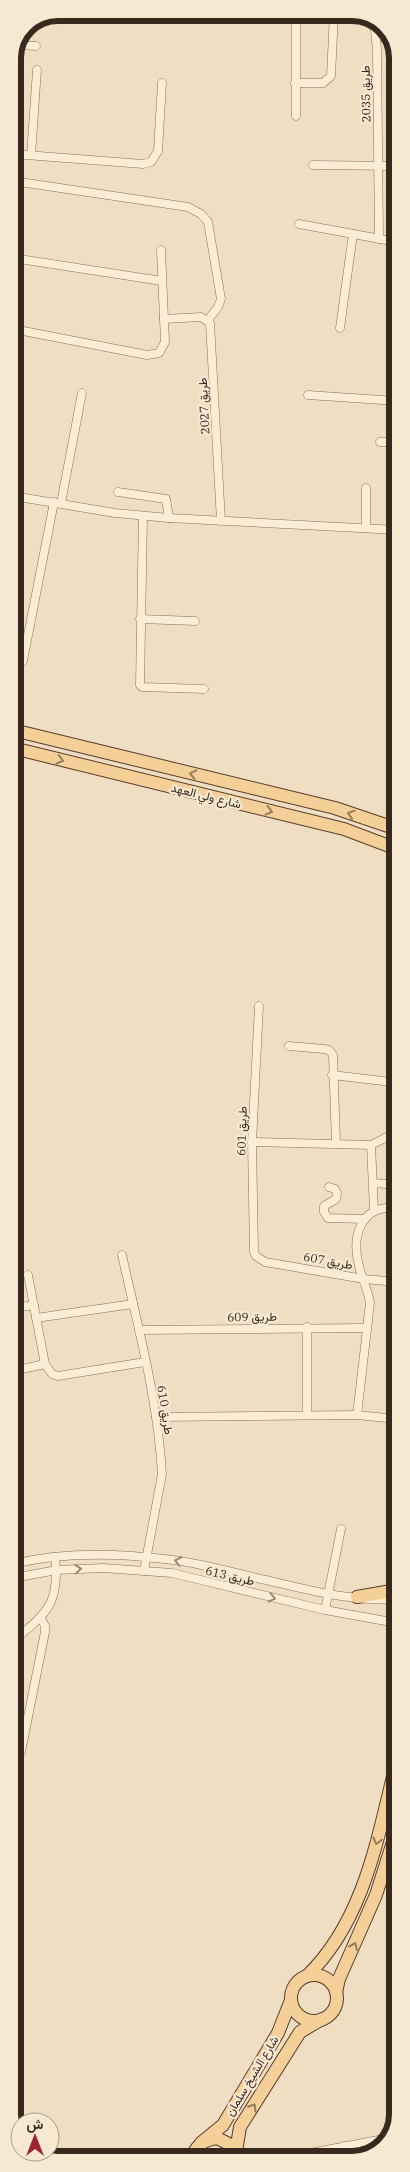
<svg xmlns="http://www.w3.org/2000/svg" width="410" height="2172" font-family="'IBM Plex Serif',Vazirmatn,serif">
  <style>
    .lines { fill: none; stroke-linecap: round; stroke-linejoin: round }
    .minor-casing { stroke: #8a6e58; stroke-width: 9 }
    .primary-casing { stroke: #573d2d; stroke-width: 14 }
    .minor { stroke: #faecd5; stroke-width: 8 }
    .primary { stroke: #f4cf98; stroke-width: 12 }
    .oneway { stroke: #967c5a }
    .oneway2 { stroke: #9a8a79 }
    .labels { text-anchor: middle; stroke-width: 4.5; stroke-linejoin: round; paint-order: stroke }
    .street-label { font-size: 12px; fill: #39281d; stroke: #f7e8d2 }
    .rim { fill: none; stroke: #39281d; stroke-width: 6 }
  </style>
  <rect width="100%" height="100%" fill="#efdec2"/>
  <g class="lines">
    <defs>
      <g id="minor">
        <path d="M374 21 377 49 379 239"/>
        <path d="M18 45 36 46"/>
        <path d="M295 83H323L331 76 334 13"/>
        <path d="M296 116V13"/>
        <path d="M13 154 143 164 151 162 158 151 162 83"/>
        <path d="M31 155 37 70"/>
        <path d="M313 165 397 166"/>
        <path d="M13 181 188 207 201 214 208 222 221 299 218 307 208 320"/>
        <path d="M299 224 397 242"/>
        <path d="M13 258 162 281"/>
        <path d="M164 319 201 317 210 323 221 521"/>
        <path d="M340 328 353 234"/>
        <path d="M13 329 147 355 159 353 165 342 161 250"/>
        <path d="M308 395 397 401"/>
        <path d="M380 442H397"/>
        <path d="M118 492 166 499 169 518"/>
        <path d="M13 496 115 513 169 518 397 530"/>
        <path d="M61 503 82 393"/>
        <path d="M143 516 140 685 142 687 204 689"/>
        <path d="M366 528V488"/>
        <path d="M140 619 195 621"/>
        <path d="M23 661 54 502"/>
        <path d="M259 1006 252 1142 254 1252 256 1256 265 1262 364 1279 397 1282"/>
        <path d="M289 1046 324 1049 329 1050 333 1055 336 1143"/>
        <path d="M332 1075 391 1082 397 1088"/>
        <path d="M391 1082 397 1067"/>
        <path d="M252 1142 371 1145 397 1132"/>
        <path d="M371 1145 374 1210"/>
        <path d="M374 1183 397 1185"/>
        <path d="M329 1187 335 1189 337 1193 336 1199 324 1206V1212L328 1218 365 1219"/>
        <path d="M122 1255C138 1327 158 1400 162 1474L144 1571"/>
        <path d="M28 1275 45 1364 52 1374 58 1376 145 1362"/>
        <path d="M13 1308 34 1305"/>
        <path d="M36 1318 133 1304"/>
        <path d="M307 1327V1415"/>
        <path d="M139 1330 366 1328"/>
        <path d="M13 1371 45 1364"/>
        <path d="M357 1415 370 1303C368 1290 362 1279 359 1266 351 1236 361 1204 397 1208"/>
        <path d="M156 1417 357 1415 397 1419"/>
        <path d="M13 1564C61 1552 115 1553 165 1559 198 1562 233 1573 266 1580 308 1590 353 1602 397 1599"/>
        <path d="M13 1578 57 1570 103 1568 172 1573 325 1610 397 1623"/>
        <path d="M325 1610 341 1529"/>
        <path d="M13 1641C47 1613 60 1604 55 1557"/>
        <path d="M21 1752 45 1632V1626L41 1618"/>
        <path d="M397 2012V2015"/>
        <path d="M344 2146 347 2159"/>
        <path d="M50 2152 157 2159"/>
        <path d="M279 2159 389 2138"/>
      </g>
      <g id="primary">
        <path d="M13 730 335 808 397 829"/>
        <path d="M13 748 344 829 397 849"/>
        <path d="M357 1597 397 1590"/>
        <circle cx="314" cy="1998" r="23"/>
        <path d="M307 1976C365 1920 378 1835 397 1760"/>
        <path d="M336 1992 339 1979 376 1895 397 1829"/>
        <path d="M201 2143 223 2125 278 2033 291 2000"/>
        <path d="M236 2151 240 2127 300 2032 322 2019"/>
        <path d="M192 2159C195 2146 203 2140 217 2138L231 2145 238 2156"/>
      </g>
    </defs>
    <use href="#minor" class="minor-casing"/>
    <use href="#primary" class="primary-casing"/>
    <use href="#minor" class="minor"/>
    <use href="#primary" class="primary"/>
  </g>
  <defs><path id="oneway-chevron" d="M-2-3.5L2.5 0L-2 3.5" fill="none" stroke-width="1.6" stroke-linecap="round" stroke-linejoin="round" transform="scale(1.25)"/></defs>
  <g class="oneway">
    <use href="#oneway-chevron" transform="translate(60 760) rotate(14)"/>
    <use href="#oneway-chevron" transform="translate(193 774) rotate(-167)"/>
    <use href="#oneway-chevron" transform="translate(269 811) rotate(14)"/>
    <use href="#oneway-chevron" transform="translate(351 814) rotate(-162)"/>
    <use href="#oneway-chevron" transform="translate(377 1841) rotate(105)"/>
    <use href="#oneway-chevron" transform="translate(354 1946) rotate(-66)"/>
    <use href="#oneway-chevron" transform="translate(253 2107) rotate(-58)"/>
  </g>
  <g class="oneway2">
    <use href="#oneway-chevron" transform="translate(178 1561) rotate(-168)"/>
    <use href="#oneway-chevron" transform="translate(78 1569) rotate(-3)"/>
    <use href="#oneway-chevron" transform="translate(272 1598) rotate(13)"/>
  </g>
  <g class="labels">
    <g class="street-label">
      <text transform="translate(366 94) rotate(-91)" y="4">طريق 2035</text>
      <text transform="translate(204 406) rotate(-93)" y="4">طريق 2027</text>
      <text transform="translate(206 796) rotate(14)" y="4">شارع ولي العهد</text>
      <text transform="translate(242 1131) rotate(-88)" y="4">طريق 601</text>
      <text transform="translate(328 1261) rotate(10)" y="4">طريق 607</text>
      <text transform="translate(252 1317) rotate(-1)" y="4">طريق 609</text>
      <text transform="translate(165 1410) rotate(81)" y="4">طريق 610</text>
      <text transform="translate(230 1576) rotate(13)" y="4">طريق 613</text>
      <text transform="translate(252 2076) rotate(-59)" y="4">شارع الشيخ سلمان</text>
    </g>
  </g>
  <path d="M0 0H410V2172H0ZM58 21H352A37 37 0 0 1 389 58V2114A37 37 0 0 1 352 2151H58A37 37 0 0 1 21 2114V58A37 37 0 0 1 58 21Z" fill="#f7e8d2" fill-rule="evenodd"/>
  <path class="rim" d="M58 21H352A37 37 0 0 1 389 58V2114A37 37 0 0 1 352 2151H58A37 37 0 0 1 21 2114V58A37 37 0 0 1 58 21Z"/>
  <g transform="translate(35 2137)"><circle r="24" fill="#f7e8d2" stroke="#ab9b8a"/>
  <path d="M0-4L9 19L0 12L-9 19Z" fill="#9b2632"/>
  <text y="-8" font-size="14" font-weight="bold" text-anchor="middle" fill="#39281d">ش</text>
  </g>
</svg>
